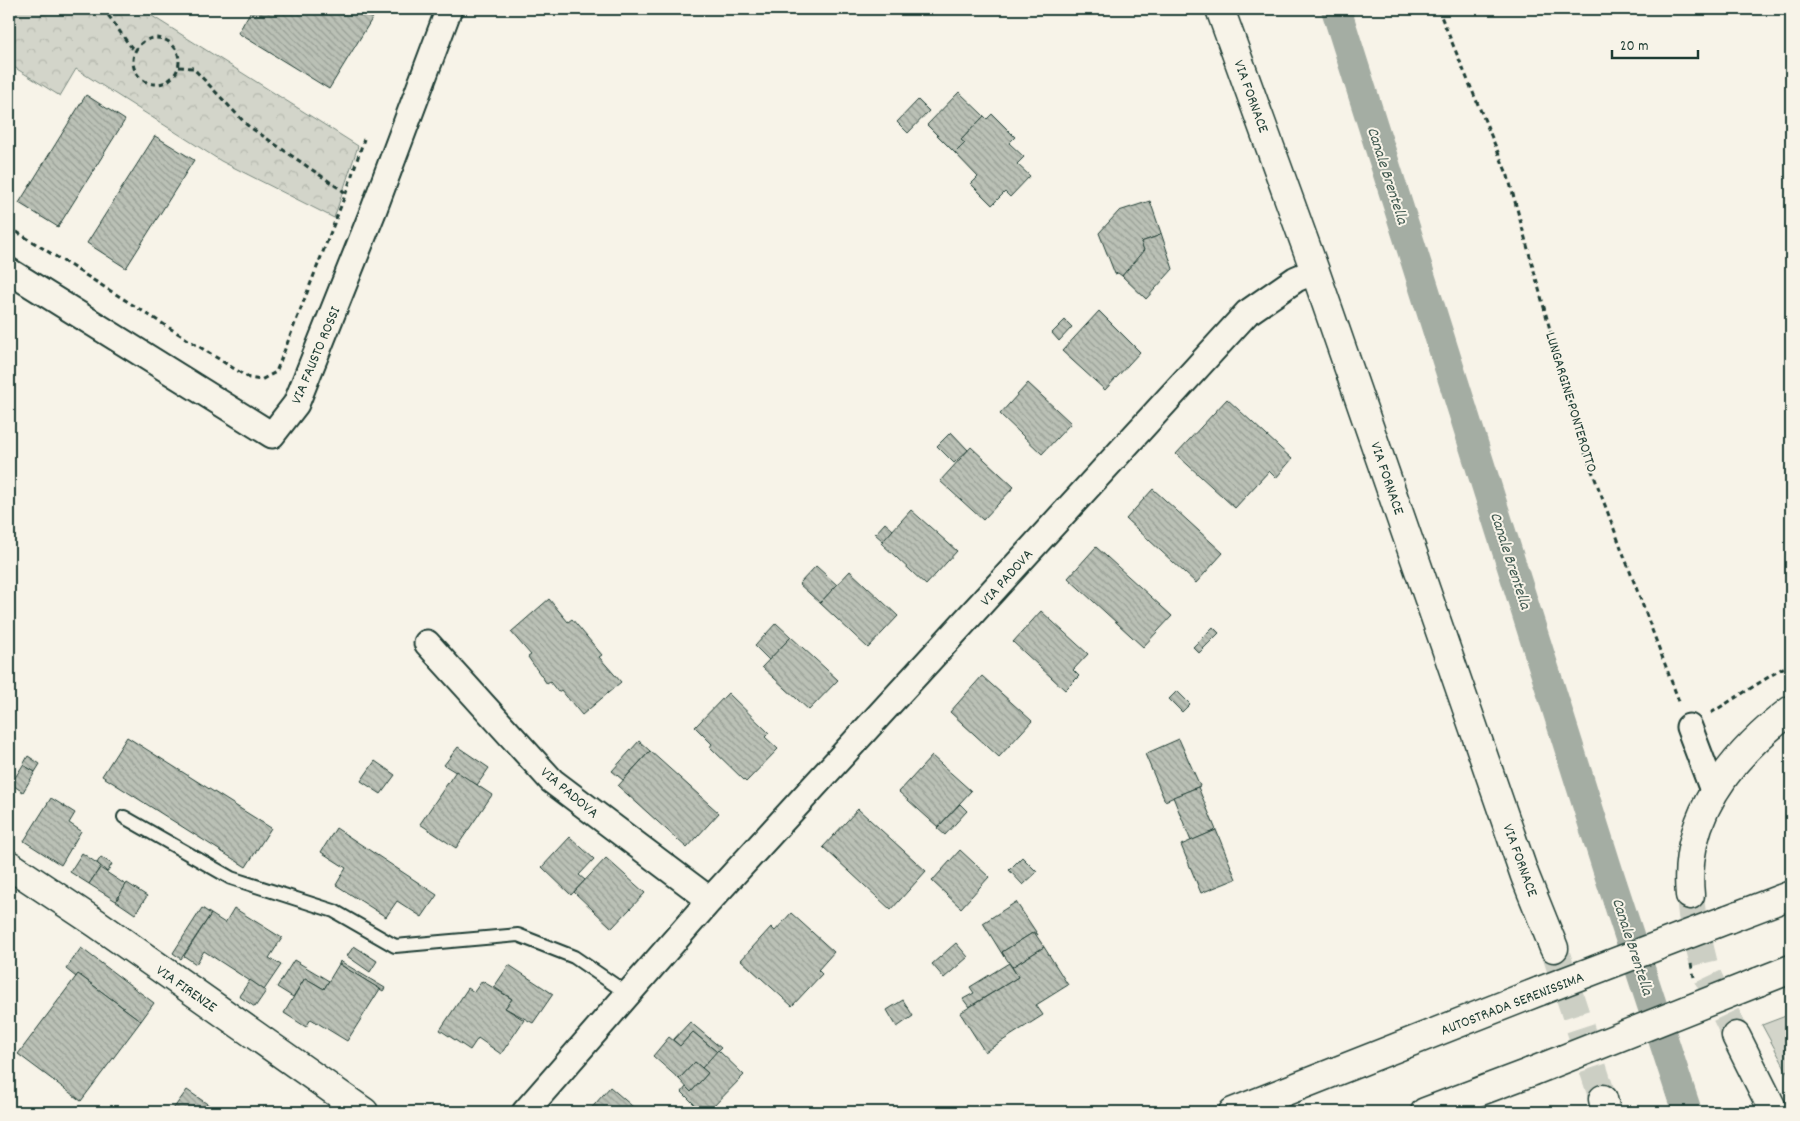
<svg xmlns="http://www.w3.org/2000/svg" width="1800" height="1121" font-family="Dekko,sans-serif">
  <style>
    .grass { fill: #d3d5ca; stroke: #79897f }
    .park { fill: url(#park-crowns); stroke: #79897f }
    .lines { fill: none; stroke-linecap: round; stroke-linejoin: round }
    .canal { stroke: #a4ada3; stroke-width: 30 }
    .building { fill: url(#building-back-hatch); stroke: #1f3d34 }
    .tertiary-tunnel { stroke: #cccfc4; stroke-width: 28; stroke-dasharray: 28 14; stroke-linecap: butt }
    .service-casing { stroke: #1f3d34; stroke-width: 16 }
    .minor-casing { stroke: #1f3d34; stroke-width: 29 }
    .tertiary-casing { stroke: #1f3d34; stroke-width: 31 }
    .secondary-casing { stroke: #1f3d34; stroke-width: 31 }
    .motorway-casing { stroke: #1f3d34; stroke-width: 31 }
    .path { stroke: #1f3d34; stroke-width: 3; stroke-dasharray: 5 4; stroke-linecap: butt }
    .service { stroke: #f7f3e8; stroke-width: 12 }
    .minor { stroke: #f7f3e8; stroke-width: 25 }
    .tertiary { stroke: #f7f3e8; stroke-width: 28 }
    .secondary { stroke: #f7f3e8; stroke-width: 28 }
    .motorway { stroke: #f7f3e8; stroke-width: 28 }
    .motorway-bridge-casing { stroke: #1f3d34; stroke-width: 31; stroke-linecap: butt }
    .motorway-bridge { stroke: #f7f3e8; stroke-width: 28 }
    .labels { text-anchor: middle; stroke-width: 4; stroke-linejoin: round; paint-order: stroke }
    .street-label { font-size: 15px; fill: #1f3d34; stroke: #f7f3e8 }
    .water-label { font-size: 16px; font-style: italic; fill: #405950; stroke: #f7f3e8 }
  </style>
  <defs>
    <pattern id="park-crowns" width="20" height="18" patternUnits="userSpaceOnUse" patternTransform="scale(1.25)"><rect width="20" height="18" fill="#d3d5ca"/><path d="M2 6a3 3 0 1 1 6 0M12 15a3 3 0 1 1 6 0" fill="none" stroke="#b5b8ae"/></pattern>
    <pattern id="building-back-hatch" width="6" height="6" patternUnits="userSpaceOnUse" patternTransform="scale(1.25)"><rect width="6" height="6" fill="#bbc1b6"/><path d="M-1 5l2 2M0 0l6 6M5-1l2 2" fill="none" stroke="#979e95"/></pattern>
  </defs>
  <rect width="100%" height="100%" fill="#f7f3e8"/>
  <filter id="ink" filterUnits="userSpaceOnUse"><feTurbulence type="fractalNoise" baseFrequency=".02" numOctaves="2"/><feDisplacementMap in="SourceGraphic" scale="10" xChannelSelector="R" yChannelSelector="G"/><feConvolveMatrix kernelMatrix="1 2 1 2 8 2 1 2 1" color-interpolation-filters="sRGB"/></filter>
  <g filter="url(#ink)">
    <path class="grass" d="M1791 1014V1074L1789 1075 1762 1025Z"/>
    <path class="park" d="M12 9H141L358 146 334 218 221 161 76 69 60 96 9 64V14Z"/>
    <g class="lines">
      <path class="canal" d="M1336 9 1608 871 1687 1112"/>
    </g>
    <g class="building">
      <path d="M252 9H378L329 89 238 33Z"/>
      <path d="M959 92 984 116 961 140 965 143 955 153 927 125Z"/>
      <path d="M86 95 125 120 58 227 19 203Z"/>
      <path d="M918 100 929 111 908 133 897 122Z"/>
      <path d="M992 114 1015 137 1009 143 1024 157 1017 164 1030 176 1010 197 1005 192 992 205 971 184 978 177 955 153 965 143 961 140 984 116 987 119Z"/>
      <path d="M155 136 194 160 126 268 87 243Z"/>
      <path d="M1150 201 1161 233 1158 236 1141 242 1144 250 1140 256 1122 276 1118 273 1115 274 1099 233 1119 211Z"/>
      <path d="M1161 233 1173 269 1146 299 1122 276 1144 250 1141 242 1158 236Z"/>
      <path d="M1099 311 1140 352 1105 390 1062 351Z"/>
      <path d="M1065 320 1072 327 1059 341 1052 333Z"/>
      <path d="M1028 383 1071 423 1042 454 1000 414Z"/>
      <path d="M1227 399 1292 459 1276 478 1269 471 1235 508 1176 454Z"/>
      <path d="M951 432 968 450 954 463 937 446Z"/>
      <path d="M971 447 1014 487 983 520 940 481Z"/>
      <path d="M1153 489 1223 553 1196 583 1126 519Z"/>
      <path d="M911 510 957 551 926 585 881 543Z"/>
      <path d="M885 523 893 530 883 541 875 534Z"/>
      <path d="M1096 547 1172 616 1143 647 1068 578Z"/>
      <path d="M816 566 837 585 820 603 799 584Z"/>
      <path d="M850 571 898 616 868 648 820 603Z"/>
      <path d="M549 599 568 622 572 619 602 655 599 657 621 682 582 715 561 690 558 692 550 682 547 684 528 657 531 655 511 632Z"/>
      <path d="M1041 611 1088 654 1073 670 1079 676 1065 690 1013 642Z"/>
      <path d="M776 623 791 637 769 660 755 646Z"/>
      <path d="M1213 627 1219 633 1199 653 1193 647Z"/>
      <path d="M791 637 838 680 809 710 762 667Z"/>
      <path d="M982 676 1032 721 999 757 950 712Z"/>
      <path d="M1177 691 1190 704 1182 712 1169 699Z"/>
      <path d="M728 693 769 733 765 737 778 749 746 782 710 747 712 744 695 727Z"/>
      <path d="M127 737 271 828 246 867 102 776Z"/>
      <path d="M1179 739 1200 786 1165 801 1145 754Z"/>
      <path d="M639 741 650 751 623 780 612 771Z"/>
      <path d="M458 747 489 768 477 785 444 765Z"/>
      <path d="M650 751 719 813 687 848 618 786Z"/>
      <path d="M28 756 40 764 35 772 23 765Z"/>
      <path d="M932 756 971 791 938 827 899 792Z"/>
      <path d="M375 761 395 775 381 794 361 781Z"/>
      <path d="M23 765 35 772 23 792 11 784Z"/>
      <path d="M456 771 492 795 456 848 420 824Z"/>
      <path d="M1198 787 1216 830 1191 841 1173 797Z"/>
      <path d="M51 798 75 813 69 823 81 831 61 865 24 841Z"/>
      <path d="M960 804 967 811 945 835 937 828Z"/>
      <path d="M858 809 926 871 891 910 823 847Z"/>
      <path d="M336 828 437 895 422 917 397 901 386 917 336 885 346 868 321 852Z"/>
      <path d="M1216 830 1236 879 1201 893 1181 845Z"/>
      <path d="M570 837 594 859 579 875 585 880 571 895 542 867Z"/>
      <path d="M960 850 989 877 961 908 932 881Z"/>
      <path d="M82 853 101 866 89 884 70 872Z"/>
      <path d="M101 857 112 864 107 872 97 863Z"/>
      <path d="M1022 857 1037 872 1023 885 1009 870Z"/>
      <path d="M606 858 645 893 612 928 574 892Z"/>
      <path d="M100 868 126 885 116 901 89 884Z"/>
      <path d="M127 883 147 896 135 914 116 901Z"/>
      <path d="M1016 902 1038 935 1034 932 1002 952 1004 957 983 923Z"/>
      <path d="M202 908 211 914 181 959 173 953Z"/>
      <path d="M234 908 282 938 269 958 281 965 264 990 204 951 196 964 184 956 211 914 225 923Z"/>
      <path d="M791 913 834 952 818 970 822 974 792 1006 741 960 771 927 775 931Z"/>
      <path d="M1034 932 1044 947 1012 967 1002 952Z"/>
      <path d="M956 943 968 957 944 978 932 964Z"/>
      <path d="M354 946 377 961 370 972 347 956Z"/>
      <path d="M1044 947 1068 985 1036 1005 1043 1015 985 1052 960 1013 1018 977 1012 967Z"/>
      <path d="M81 948 154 1003 141 1021 78 974 76 977 66 969Z"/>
      <path d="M294 960 329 981 324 989 305 978 293 997 277 987Z"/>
      <path d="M340 961 385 988 383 991 339 964Z"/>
      <path d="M1009 963 1018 977 969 1007 963 999 974 993 970 987Z"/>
      <path d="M339 964 380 989 347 1041 311 1019 306 1027 284 1013 305 978 324 989Z"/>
      <path d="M509 965 553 994 533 1023 505 1008 512 999 494 987Z"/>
      <path d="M78 974 141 1021 81 1101 18 1054Z"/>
      <path d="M250 980 266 991 255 1007 239 996Z"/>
      <path d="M482 981 512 999 505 1008 524 1020 501 1054 478 1038 470 1050 440 1030 468 988 474 992Z"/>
      <path d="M903 1000 913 1016 897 1027 887 1010Z"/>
      <path d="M690 1022 721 1048 717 1052 693 1032 680 1046 673 1040Z"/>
      <path d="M693 1032 717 1052 702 1068 695 1062 679 1079 653 1056 669 1037 680 1046Z"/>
      <path d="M718 1050 744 1075 708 1112H702L682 1092 686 1087 691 1092 708 1073 702 1068Z"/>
      <path d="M695 1062 708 1073 691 1092 679 1079Z"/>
      <path d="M610 1087 639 1112H588Z"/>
      <path d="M187 1090 219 1112H171Z"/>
    </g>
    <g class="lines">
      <g class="tertiary-tunnel">
        <path d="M1690 895 1692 915 1706 973 1736 1036"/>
        <path d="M1554 948 1603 1099"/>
      </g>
      <defs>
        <path id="service" d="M124 817 231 878 334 911 395 946 518 935 574 957 628 994"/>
        <g id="minor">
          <path d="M9 271 272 435 296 404 374 209 449 9"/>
          <path d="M427 643 552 781 710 900"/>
          <path d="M1689 727 1714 793"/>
          <path d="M525 1112 710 900 1247 313 1296 279 1315 271"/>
        </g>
        <g id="tertiary">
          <path d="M1220 9 1315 271 1525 876 1554 948"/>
          <path d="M1690 895C1682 817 1732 755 1791 710"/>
          <path d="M1736 1036 1774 1112"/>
          <path d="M1603 1099 1606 1112"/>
        </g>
        <path id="secondary" d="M9 865 96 923 364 1112"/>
        <g id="motorway">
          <path d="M1728 919 1791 895"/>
          <path d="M1758 982 1791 969"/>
          <path d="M1233 1112 1540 991"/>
          <path d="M1425 1112 1531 1072"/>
        </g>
      </defs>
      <use href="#service" class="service-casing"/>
      <use href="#minor" class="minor-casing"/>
      <use href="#tertiary" class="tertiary-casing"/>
      <use href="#secondary" class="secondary-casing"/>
      <use href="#motorway" class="motorway-casing"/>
      <g class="path">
        <path d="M102 9C115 21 122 38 135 51"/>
        <path d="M1438 9 1508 176 1580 439 1680 704"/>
        <circle cx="156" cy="61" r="23"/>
        <path d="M179 67 193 68 247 125 346 193"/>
        <path d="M9 227 249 378 261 380 276 372 346 193 364 139"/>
        <path d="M1711 713 1791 663"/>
        <path d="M1691 964 1694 977"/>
      </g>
      <use href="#service" class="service"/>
      <use href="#minor" class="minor"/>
      <use href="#tertiary" class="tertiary"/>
      <use href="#secondary" class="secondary"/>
      <use href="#motorway" class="motorway"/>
      <defs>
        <g id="motorway-bridge">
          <path d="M1540 991 1728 919"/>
          <path d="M1531 1072 1758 982"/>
        </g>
      </defs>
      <use href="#motorway-bridge" class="motorway-bridge-casing"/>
      <use href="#motorway-bridge" class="motorway-bridge"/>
    </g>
  </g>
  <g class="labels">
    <g class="street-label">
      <text transform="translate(1252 96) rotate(70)" y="5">VIA FORNACE</text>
      <text transform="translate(315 355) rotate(-67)" y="5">VIA FAUSTO ROSSI</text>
      <text transform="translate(1572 402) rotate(73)" y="5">LUNGARGINE PONTEROTTO</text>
      <text transform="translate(1388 478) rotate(71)" y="5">VIA FORNACE</text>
      <text transform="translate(1006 577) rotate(-48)" y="5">VIA PADOVA</text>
      <text transform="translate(570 792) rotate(40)" y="5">VIA PADOVA</text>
      <text transform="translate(1521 860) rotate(70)" y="5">VIA FORNACE</text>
      <text transform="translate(187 988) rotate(35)" y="5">VIA FIRENZE</text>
      <text transform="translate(1512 1003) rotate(-21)" y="5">AUTOSTRADA SERENISSIMA</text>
    </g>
    <g class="water-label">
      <text transform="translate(1389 175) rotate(72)" y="6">Canale Brentella</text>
      <text transform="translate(1512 560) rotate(72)" y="6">Canale Brentella</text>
      <text transform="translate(1634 946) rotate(72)" y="6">Canale Brentella</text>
    </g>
  </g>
  <rect width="1800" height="1121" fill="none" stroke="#f7f3e8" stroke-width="30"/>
  <rect x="15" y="15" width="1770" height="1091" fill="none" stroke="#1f3d34" stroke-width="2" filter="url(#ink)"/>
  <path d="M1612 50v8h86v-8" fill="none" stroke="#1f3d34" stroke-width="2.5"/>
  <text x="1620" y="50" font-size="15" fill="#1f3d34" stroke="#f7f3e8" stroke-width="4" paint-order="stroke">20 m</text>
</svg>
